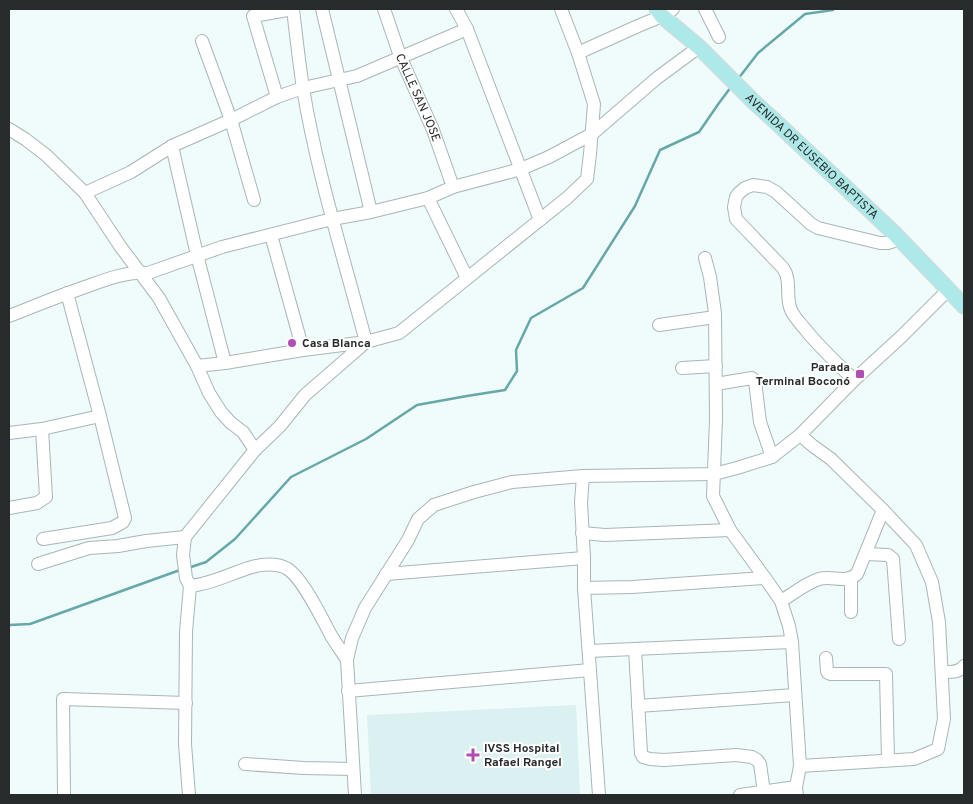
<svg xmlns="http://www.w3.org/2000/svg" width="973" height="804" font-family="Overpass,sans-serif">
  <style>
    .built { fill: #dbf0f0 }
    .lines { fill: none; stroke-linecap: round; stroke-linejoin: round }
    .stream { stroke: #66a8a8; stroke-width: 2.5 }
    .minor-casing { stroke: #aab5b5; stroke-width: 14 }
    .major-casing { stroke: #d8d9d9; stroke-width: 17 }
    .minor { stroke: #fff; stroke-width: 12 }
    .major { stroke: #ade9e9; stroke-width: 15 }
    .poi-dot { fill: #b24db3; stroke: #fff; stroke-width: 2 }
    .labels { text-anchor: middle; stroke-width: 4; stroke-linejoin: round; paint-order: stroke }
    .street-label { font-size: 12px; fill: #272b2b; stroke: #fff }
    .poi-label { font-size: 12px; font-weight: bold; fill: #272b2b; stroke: #fff; text-anchor: start }
  </style>
  <rect width="100%" height="100%" fill="#f0fcfc"/>
  <path class="built" d="M576 705 580 795H371L367 715Z"/>
  <g class="lines">
    <g class="stream">
      <path d="M738 79 758 53 805 14 833 10V9"/>
      <path d="M188 568 206 562 235 539 291 477 366 439 417 405 467 396 505 390 517 371 516 350 531 318 583 288 635 206 660 150 699 132 719 103 731 87"/>
      <path d="M9 625 30 624 180 570"/>
    </g>
    <defs>
      <g id="minor">
        <path d="M322 9 371 212"/>
        <path id="s1" d="M384 9 400 56 433 130 453 187"/>
        <path d="M456 9 467 29 540 220"/>
        <path d="M705 9 719 37"/>
        <path d="M202 41 231 120 254 200"/>
        <path d="M578 53 638 26 662 16 673 9"/>
        <path d="M277 97 253 16 293 9"/>
        <path d="M9 129 25 139 46 155 85 193 120 246 159 298 197 366 209 393 221 412 231 423 243 432 255 450"/>
        <path d="M172 146 197 255 225 363"/>
        <path d="M85 193 131 172 172 146 231 120 277 97 303 88 357 76 467 29"/>
        <path d="M428 198 467 278"/>
        <path d="M271 235 303 350"/>
        <path d="M705 258 710 277 715 313 716 420 713 496 730 530 765 578 781 601 789 626 792 642 800 766 796 787 797 795"/>
        <path d="M9 316C35 306 61 295 88 286 107 279 128 271 148 273L222 247 332 219 371 212 428 198 453 187 521 169 549 157 592 134 657 78 699 47"/>
        <path d="M659 325 715 317"/>
        <path d="M197 366 225 363 303 350 366 342C344 258 317 174 303 88 299 62 296 35 293 9"/>
        <path d="M682 368 716 366"/>
        <path d="M854 380C837 363 819 347 805 329 800 323 794 317 791 310 785 296 792 281 783 268L736 219 734 207 736 197 739 193 745 188 753 185 767 187 776 192 811 224 818 228 880 243H888L900 239"/>
        <path d="M716 384 752 378 755 381 760 422 772 457"/>
        <path d="M9 433 42 429 100 416"/>
        <path d="M583 476 581 502 584 558V588L599 795"/>
        <path d="M9 508 37 503 46 497 42 429"/>
        <path d="M582 533 605 535 730 530"/>
        <path d="M43 539 112 528 123 522 125 518 100 416 67 293"/>
        <path d="M866 554 888 555 893 559 899 639"/>
        <path d="M38 564 89 548 118 546 146 541 185 537"/>
        <path d="M386 574 584 558"/>
        <path d="M851 578V612"/>
        <path d="M190 586C212 584 231 573 252 567 261 564 277 563 286 568 302 576 323 621 332 637 337 645 342 652 347 660"/>
        <path d="M584 588 632 587 765 578"/>
        <path d="M781 601C793 594 806 583 819 579 832 575 845 584 857 574L883 510"/>
        <path d="M635 649 641 753 643 757 650 759 664 760 736 755 752 757 757 760 760 764 764 792"/>
        <path d="M589 651 792 642"/>
        <path d="M826 658 827 671 828 673 831 674H886L888 760"/>
        <path d="M942 672C950 672 959 673 964 666"/>
        <path d="M348 691 590 670"/>
        <path d="M638 706 795 695"/>
        <path d="M245 764 304 768 353 769"/>
        <path d="M800 766 914 759 938 749 944 719 939 622 932 582 916 545 883 510 831 459 813 446 800 435"/>
        <path d="M64 795 63 699 186 703"/>
        <path d="M189 795 185 744 186 632 190 586 186 578 183 555 185 537 255 450 280 426 305 395 366 342 399 333 567 198 587 179 590 154 594 104 578 53 561 9"/>
        <path d="M355 795 347 660 352 638 365 608 408 540 418 519 434 505 474 492 512 482 583 476 714 474 737 468 772 457 800 435 854 380 902 336 948 290"/>
        <path d="M740 795 796 787"/>
      </g>
      <g id="major">
        <path id="s2" d="M657 9 662 16 699 47 754 102 778 124 894 233 964 306"/>
      </g>
    </defs>
    <use href="#minor" class="minor-casing"/>
    <use href="#major" class="major-casing"/>
    <use href="#minor" class="minor"/>
    <use href="#major" class="major"/>
  </g>
  <g class="poi-dot">
    <circle cx="292" cy="343" r="5"/>
    <rect x="855" y="369" width="10" height="10" rx="2.5"/>
    <path d="M470.5 747.5h5v5h5v5h-5v5h-5v-5h-5v-5h5z"/>
  </g>
  <g class="labels">
    <g class="street-label">
      <text dy="4" stroke="none"><textPath href="#s1" startOffset="95">CALLE SAN JOSE</textPath></text>
      <text dy="4" stroke="none"><textPath href="#s2" startOffset="214">AVENIDA DR EUSEBIO BAPTISTA</textPath></text>
    </g>
    <g class="poi-label">
      <text x="302" y="347">Casa Blanca</text>
      <text x="850" y="371" text-anchor="end">Parada<tspan x="850" dy="14">Terminal Boconó</tspan></text>
      <text x="484" y="752">IVSS Hospital<tspan x="484" dy="14">Rafael Rangel</tspan></text>
    </g>
  </g>
  <rect width="973" height="804" fill="none" stroke="#272b2b" stroke-width="20"/>
</svg>
